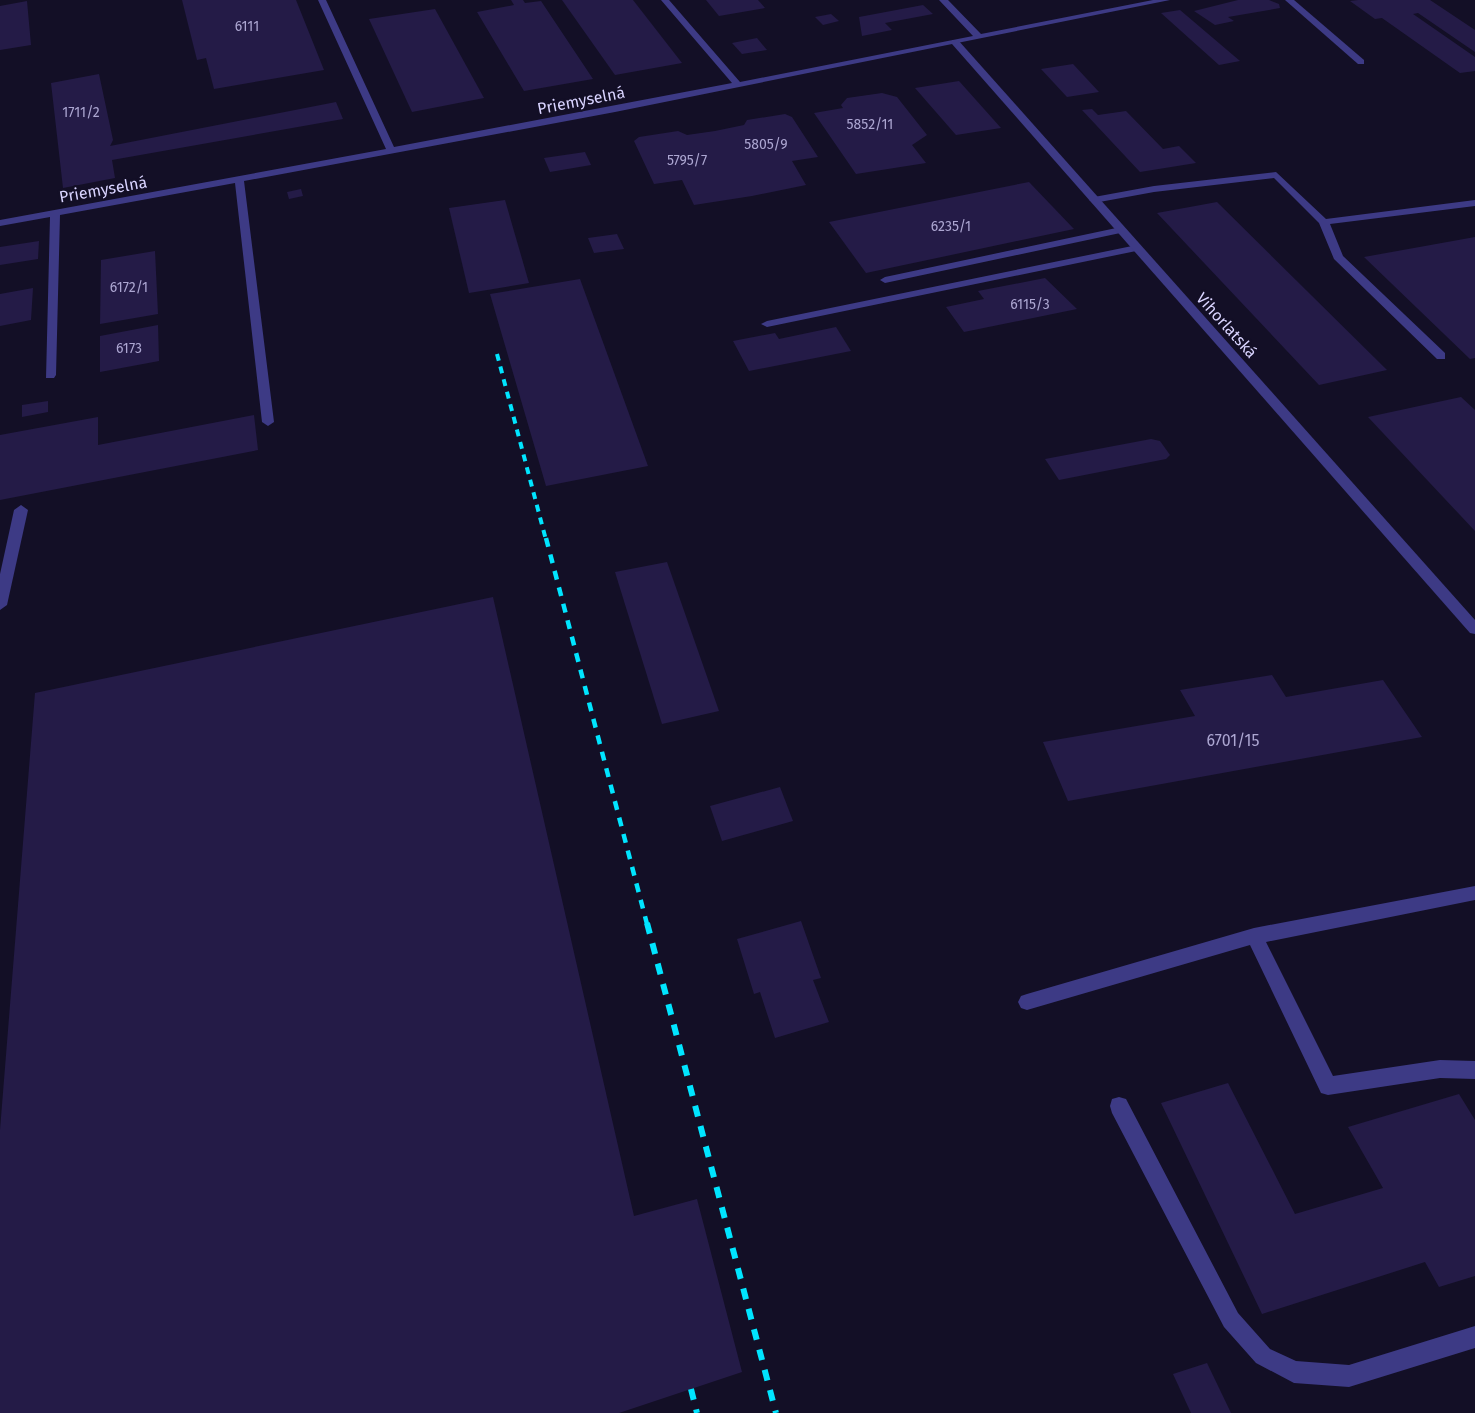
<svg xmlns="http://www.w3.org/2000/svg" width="1475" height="1413" font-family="'Fira Sans',sans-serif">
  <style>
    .building { fill: #241b47 }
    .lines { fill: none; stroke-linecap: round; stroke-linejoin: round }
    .service { fill: #3d3a85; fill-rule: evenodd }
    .minor { fill: #3d3a85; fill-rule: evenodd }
    .rail-far2 { stroke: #00e5ff; stroke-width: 4; stroke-dasharray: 7 6; stroke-linecap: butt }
    .rail-far1 { stroke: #00e5ff; stroke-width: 4.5; stroke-dasharray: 9 8; stroke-linecap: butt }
    .rail { stroke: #00e5ff; stroke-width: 6; stroke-dasharray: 11 10; stroke-linecap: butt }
    .labels { text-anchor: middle; stroke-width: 4.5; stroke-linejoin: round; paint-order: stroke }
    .far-number-label { font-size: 14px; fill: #aca6d1 }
    .far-street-label { font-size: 16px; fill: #d9d4ff; stroke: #130f26 }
    .number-label { font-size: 16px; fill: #aca6d1 }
  </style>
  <rect width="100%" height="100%" fill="#130f26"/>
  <g class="building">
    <path d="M182 0H296L324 70 214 89 206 58 197 60Z"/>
    <path d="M511 0H523L525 3 541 1 593 79 524 91 477 12 514 5Z"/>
    <path d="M562 0H633L682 63 615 75Z"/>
    <path d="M706 0H758L765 8 719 16Z"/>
    <path d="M1238 0H1269L1279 4 1280 8 1228 17 1234 21 1215 25 1194 11Z"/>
    <path d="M1358 0H1430L1475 30V52L1418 13 1413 14 1475 57V71L1460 73 1382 18 1375 19 1350 1Z"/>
    <path d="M27 1 31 45 0 50V6Z"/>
    <path d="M923 5 933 14 885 23 892 30 862 36 859 17Z"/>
    <path d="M435 9 484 98 412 112 369 19Z"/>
    <path d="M1180 10 1240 61 1219 65 1161 13Z"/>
    <path d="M831 14 839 21 823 25 815 17Z"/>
    <path d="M757 38 767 50 742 54 732 43Z"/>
    <path d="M1073 64 1099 92 1067 97 1041 69Z"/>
    <path d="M99 74 113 140 110 146 336 102 343 119 112 160 115 178 63 188 51 83Z"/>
    <path d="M959 81 1001 128 956 135 915 88Z"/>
    <path d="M882 93 897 97 927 135 912 145 926 163 856 174 814 113 843 108 841 105 847 98Z"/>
    <path d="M1092 109 1098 115 1126 111 1163 149 1179 146 1196 163 1140 172 1082 110Z"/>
    <path d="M785 114 792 117 818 157 792 161 806 185 752 196 694 205 682 180 654 184 634 141 639 137 678 131 687 135 715 131 744 125 747 120Z"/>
    <path d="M585 152 591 165 550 172 544 158Z"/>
    <path d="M1029 182 1074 229 866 273 829 222Z"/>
    <path d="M301 189 303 196 289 199 287 192Z"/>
    <path d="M505 200 529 283 469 293 449 208Z"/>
    <path d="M1217 202 1387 370 1319 385 1157 213Z"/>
    <path d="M617 234 624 249 594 253 588 238Z"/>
    <path d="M1475 237V358L1470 359 1364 257Z"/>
    <path d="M39 241 38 259 0 265V247Z"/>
    <path d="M155 251 158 314 100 324 101 260Z"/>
    <path d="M1045 278 1077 309 964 332 946 307 984 299 978 291Z"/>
    <path d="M580 279 648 466 546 486 490 294Z"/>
    <path d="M33 288 31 320 0 326V294Z"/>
    <path d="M158 325 159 361 100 372V336Z"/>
    <path d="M836 327 851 351 749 371 733 341 775 333 779 339Z"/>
    <path d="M1461 397 1475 410V531L1368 417Z"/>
    <path d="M48 401V412L22 417V405Z"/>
    <path d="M254 415 258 450 0 500V435L98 417V445Z"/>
    <path d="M1151 439 1160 441 1170 455 1166 459 1059 480 1045 459Z"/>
    <path d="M667 562 719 711 662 724 615 572Z"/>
    <path d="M493 597 634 1216 697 1199 742 1372 619 1413H0V1130L35 693Z"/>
    <path d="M1272 675 1286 697 1383 680 1422 737 1068 801 1043 742 1195 716 1180 690Z"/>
    <path d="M780 787 793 821 722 841 710 806Z"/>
    <path d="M801 921 821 978 813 980 829 1022 775 1038 760 992 754 994 737 939Z"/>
    <path d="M1228 1083 1295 1214 1383 1188 1348 1127 1459 1094 1475 1120V1276L1439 1287 1425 1262 1262 1314 1161 1103Z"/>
    <path d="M1207 1363 1231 1413H1191L1173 1374Z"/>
  </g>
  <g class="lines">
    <g class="service">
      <path d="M318 0H326L394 147 732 83 661 0H669L740 82 973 36 939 0H948L981 34 1153 0H1170L615 112 244 181 274 422 268 426 262 422 235 183 60 215 56 375 54 378H46L50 217 0 226V220L386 149Z"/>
      <path d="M1285 0H1294L1364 60V64H1358Z"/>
      <path d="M1276 172 1326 219 1475 200V206L1330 224 1343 256 1445 353V359H1437L1334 259 1319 223 1274 178 1154 192 1094 203 1089 200 1094 197 1154 186Z"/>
      <path d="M1121 227 1126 230 1125 232 885 283 880 280 885 277Z"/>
      <path d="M1137 245 1141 246V250L767 327 761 324 767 321Z"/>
      <path d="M21 505 28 510 7 605 0 610V574L14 510Z"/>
      <path d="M1475 886V900L1266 942 1333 1076 1440 1060 1475 1061V1079L1440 1078 1328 1095 1321 1093 1250 945 1027 1010 1021 1008 1018 1002 1021 996 1027 994 1254 928Z"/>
      <path d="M1119 1097 1126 1099 1238 1313 1270 1349 1296 1361 1349 1365 1475 1326V1348L1349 1387 1294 1383 1256 1363 1224 1327 1112 1113 1110 1106 1112 1099Z"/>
    </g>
    <path class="minor" d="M952 40H958L1475 620V634L1470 633 952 44Z"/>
    <path class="rail-far2" d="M497 354 546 540"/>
    <path class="rail-far1" d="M546 538 647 924"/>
    <g class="rail">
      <path d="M647 923 776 1413"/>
      <path d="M691 1389 697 1413"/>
    </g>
  </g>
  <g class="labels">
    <g class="far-number-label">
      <text x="247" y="31">6111</text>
      <text x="81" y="117">1711/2</text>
      <text x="870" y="129">5852/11</text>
      <text x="766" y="149">5805/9</text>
      <text x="687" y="165">5795/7</text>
      <text x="951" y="231">6235/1</text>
      <text x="129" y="292">6172/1</text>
      <text x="1030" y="309">6115/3</text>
      <text x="129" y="353">6173</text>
    </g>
    <g class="far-street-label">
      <text transform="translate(581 100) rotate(-11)" y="6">Priemyselná</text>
      <text transform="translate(103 189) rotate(-10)" y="6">Priemyselná</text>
      <text transform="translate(1227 325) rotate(48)" y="6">Vihorlatská</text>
    </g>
    <g class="number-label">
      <text x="1233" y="746">6701/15</text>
    </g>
  </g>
</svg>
